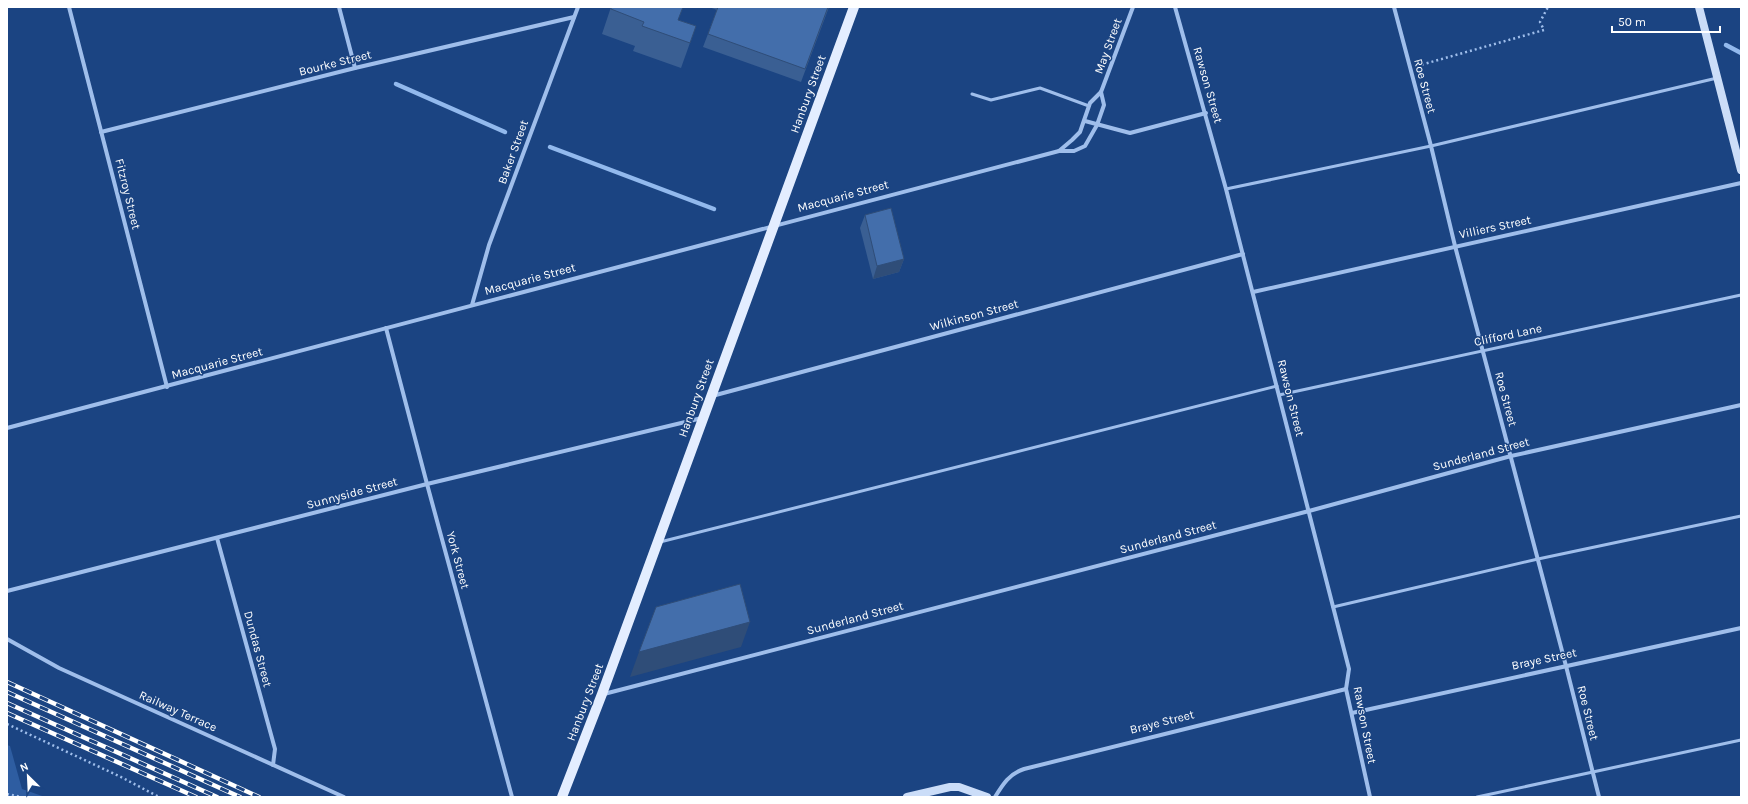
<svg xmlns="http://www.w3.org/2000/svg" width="1748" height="804" font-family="Karla,sans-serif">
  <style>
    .green { fill: #2e5da1 }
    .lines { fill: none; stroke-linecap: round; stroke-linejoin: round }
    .stream { stroke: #92b9ed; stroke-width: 4.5 }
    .path { stroke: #9fbeeb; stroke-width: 2.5; stroke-dasharray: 2 3; stroke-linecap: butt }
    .lane { stroke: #9fbeeb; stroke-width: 3 }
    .street { stroke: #9fbeeb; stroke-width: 4 }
    .secondary { stroke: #cbddf8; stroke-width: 8 }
    .primary { stroke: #e3edff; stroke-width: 10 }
    .rail-casing { stroke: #fff; stroke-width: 4.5 }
    .rail { stroke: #1b4482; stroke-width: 3; stroke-dasharray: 9; stroke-linecap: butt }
    .wall { fill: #3a5f93 }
    .shaded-wall { fill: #2f4d78 }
    .building { fill: #436eab; stroke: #2f4d78 }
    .labels { text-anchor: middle; stroke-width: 3; stroke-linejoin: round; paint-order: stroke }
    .street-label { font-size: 12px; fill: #fff; stroke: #1b4482 }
  </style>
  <rect width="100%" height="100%" fill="#1b4482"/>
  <path class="green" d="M7 745 10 746 22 789 45 797H7Z"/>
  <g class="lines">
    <g class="stream">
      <path d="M1726 45 1741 53"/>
      <path d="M396 84 505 132"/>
      <path d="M550 147 714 209"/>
    </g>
    <g class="path">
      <path d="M1417 66 1544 30 1540 22 1548 7"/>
      <path d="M7 724 121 777 159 797"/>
      <path d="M7 794 21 797"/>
    </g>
    <g class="lane">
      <path d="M972 94 991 100 1040 88 1089 106"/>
      <path d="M1226 189 1431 146 1717 78"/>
      <path d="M1279 395 1741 295"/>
      <path d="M660 542 1277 386"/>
      <path d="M1333 607 1538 559 1741 516"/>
      <path d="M1477 797 1741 740"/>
    </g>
    <g class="street">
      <path d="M69 7 167 387"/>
      <path d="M339 7 355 68"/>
      <path d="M1175 7 1226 189 1349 669 1346 689 1370 797"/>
      <path d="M1394 7 1431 146 1455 246 1566 666 1599 797"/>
      <path d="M1085 121 1130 133 1206 113"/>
      <path d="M101 132 355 68 574 17"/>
      <path d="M1059 151 1072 140 1080 132 1090 103 1101 92 1133 7"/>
      <path d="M1253 292 1741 183"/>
      <path d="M472 305 489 245 578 7"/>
      <path d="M386 328 427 484 512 797"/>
      <path d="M712 396 1243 254"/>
      <path d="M7 428 1059 151H1074L1085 146 1097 125 1104 105 1101 92"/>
      <path d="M217 538 275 749 273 765"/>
      <path d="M7 591 427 484 702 418"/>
      <path d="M7 639 59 668 344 797"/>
      <path d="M604 694 1309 511 1511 456 1741 405"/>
      <path d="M1352 713 1741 628"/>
      <path d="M995 797C1003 784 1009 774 1024 769L1346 689"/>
    </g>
    <g class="secondary">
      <path d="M1699 7 1741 170"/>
      <path d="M907 797 950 787H959L987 797"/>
    </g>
    <path class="primary" d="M562 797 602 694 854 7"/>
    <defs>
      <g id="rail">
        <path d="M7 682 259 797"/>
        <path d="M7 692 240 797"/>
        <path d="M7 703 217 797"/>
        <path d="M7 713 196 797"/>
      </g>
    </defs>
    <use href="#rail" class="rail-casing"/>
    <use href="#rail" class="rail"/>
  </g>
  <g class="wall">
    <path d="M611 7 678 20 696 26 681 68 633 51 635 46 602 34Z"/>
    <path d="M709 7H829L801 82 703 47 717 10Z"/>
    <path d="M865 215 904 259 899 272 873 279 860 228Z"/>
  </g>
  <g class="shaded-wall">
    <path d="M904 259 899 272 873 279 877 266Z"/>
    <path d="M750 622 741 647 630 677 639 652Z"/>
  </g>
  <g class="building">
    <path d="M611 7H683L678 20 696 26 690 43 642 26 644 22 611 9Z"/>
    <path d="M718 7H828L805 69 708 34Z"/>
    <path d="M891 208 904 259 877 266 865 215Z"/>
    <path d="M740 584 750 622 639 652 656 607Z"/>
  </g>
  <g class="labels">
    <g class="street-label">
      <text transform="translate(1108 46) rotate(-70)" y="4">May Street</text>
      <text transform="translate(335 63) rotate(-14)" y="4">Bourke Street</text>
      <text transform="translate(1208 85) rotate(74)" y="4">Rawson Street</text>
      <text transform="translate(1425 86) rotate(75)" y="4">Roe Street</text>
      <text transform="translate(808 94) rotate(-70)" y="4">Hanbury Street</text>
      <text transform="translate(513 152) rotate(-70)" y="4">Baker Street</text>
      <text transform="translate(128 194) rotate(76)" y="4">Fitzroy Street</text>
      <text transform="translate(843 196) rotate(-15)" y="4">Macquarie Street</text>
      <text transform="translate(1495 227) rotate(-12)" y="4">Villiers Street</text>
      <text transform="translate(530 279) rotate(-15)" y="4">Macquarie Street</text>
      <text transform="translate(974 315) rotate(-15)" y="4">Wilkinson Street</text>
      <text transform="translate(1508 335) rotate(-12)" y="4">Clifford Lane</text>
      <text transform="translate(217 363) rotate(-15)" y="4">Macquarie Street</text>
      <text transform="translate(696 398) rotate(-70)" y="4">Hanbury Street</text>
      <text transform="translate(1291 398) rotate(76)" y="4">Rawson Street</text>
      <text transform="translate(1506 399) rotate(75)" y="4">Roe Street</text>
      <text transform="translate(1481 454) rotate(-15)" y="4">Sunderland Street</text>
      <text transform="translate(352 493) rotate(-15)" y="4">Sunnyside Street</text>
      <text transform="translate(1168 537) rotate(-15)" y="4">Sunderland Street</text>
      <text transform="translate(458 560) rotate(75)" y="4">York Street</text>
      <text transform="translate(855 618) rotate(-15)" y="4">Sunderland Street</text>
      <text transform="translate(258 649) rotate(75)" y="4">Dundas Street</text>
      <text transform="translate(1544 659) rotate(-12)" y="4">Braye Street</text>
      <text transform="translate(585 702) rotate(-69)" y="4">Hanbury Street</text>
      <text transform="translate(178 711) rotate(24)" y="4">Railway Terrace</text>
      <text transform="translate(1588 713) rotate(76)" y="4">Roe Street</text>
      <text transform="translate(1162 722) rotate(-14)" y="4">Braye Street</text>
      <text transform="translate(1365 725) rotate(79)" y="4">Rawson Street</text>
    </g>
  </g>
  <rect width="1748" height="804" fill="none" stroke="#ffffff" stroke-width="16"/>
  <g transform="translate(28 776) rotate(336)" stroke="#1b4482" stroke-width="3" paint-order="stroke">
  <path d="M0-3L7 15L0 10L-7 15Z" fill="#ffffff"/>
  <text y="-6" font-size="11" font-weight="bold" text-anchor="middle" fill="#ffffff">N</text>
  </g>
  <path d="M1612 26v6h108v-6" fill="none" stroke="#ffffff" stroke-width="2"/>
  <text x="1618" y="26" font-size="12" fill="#ffffff" stroke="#1b4482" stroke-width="3" paint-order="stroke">50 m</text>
</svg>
